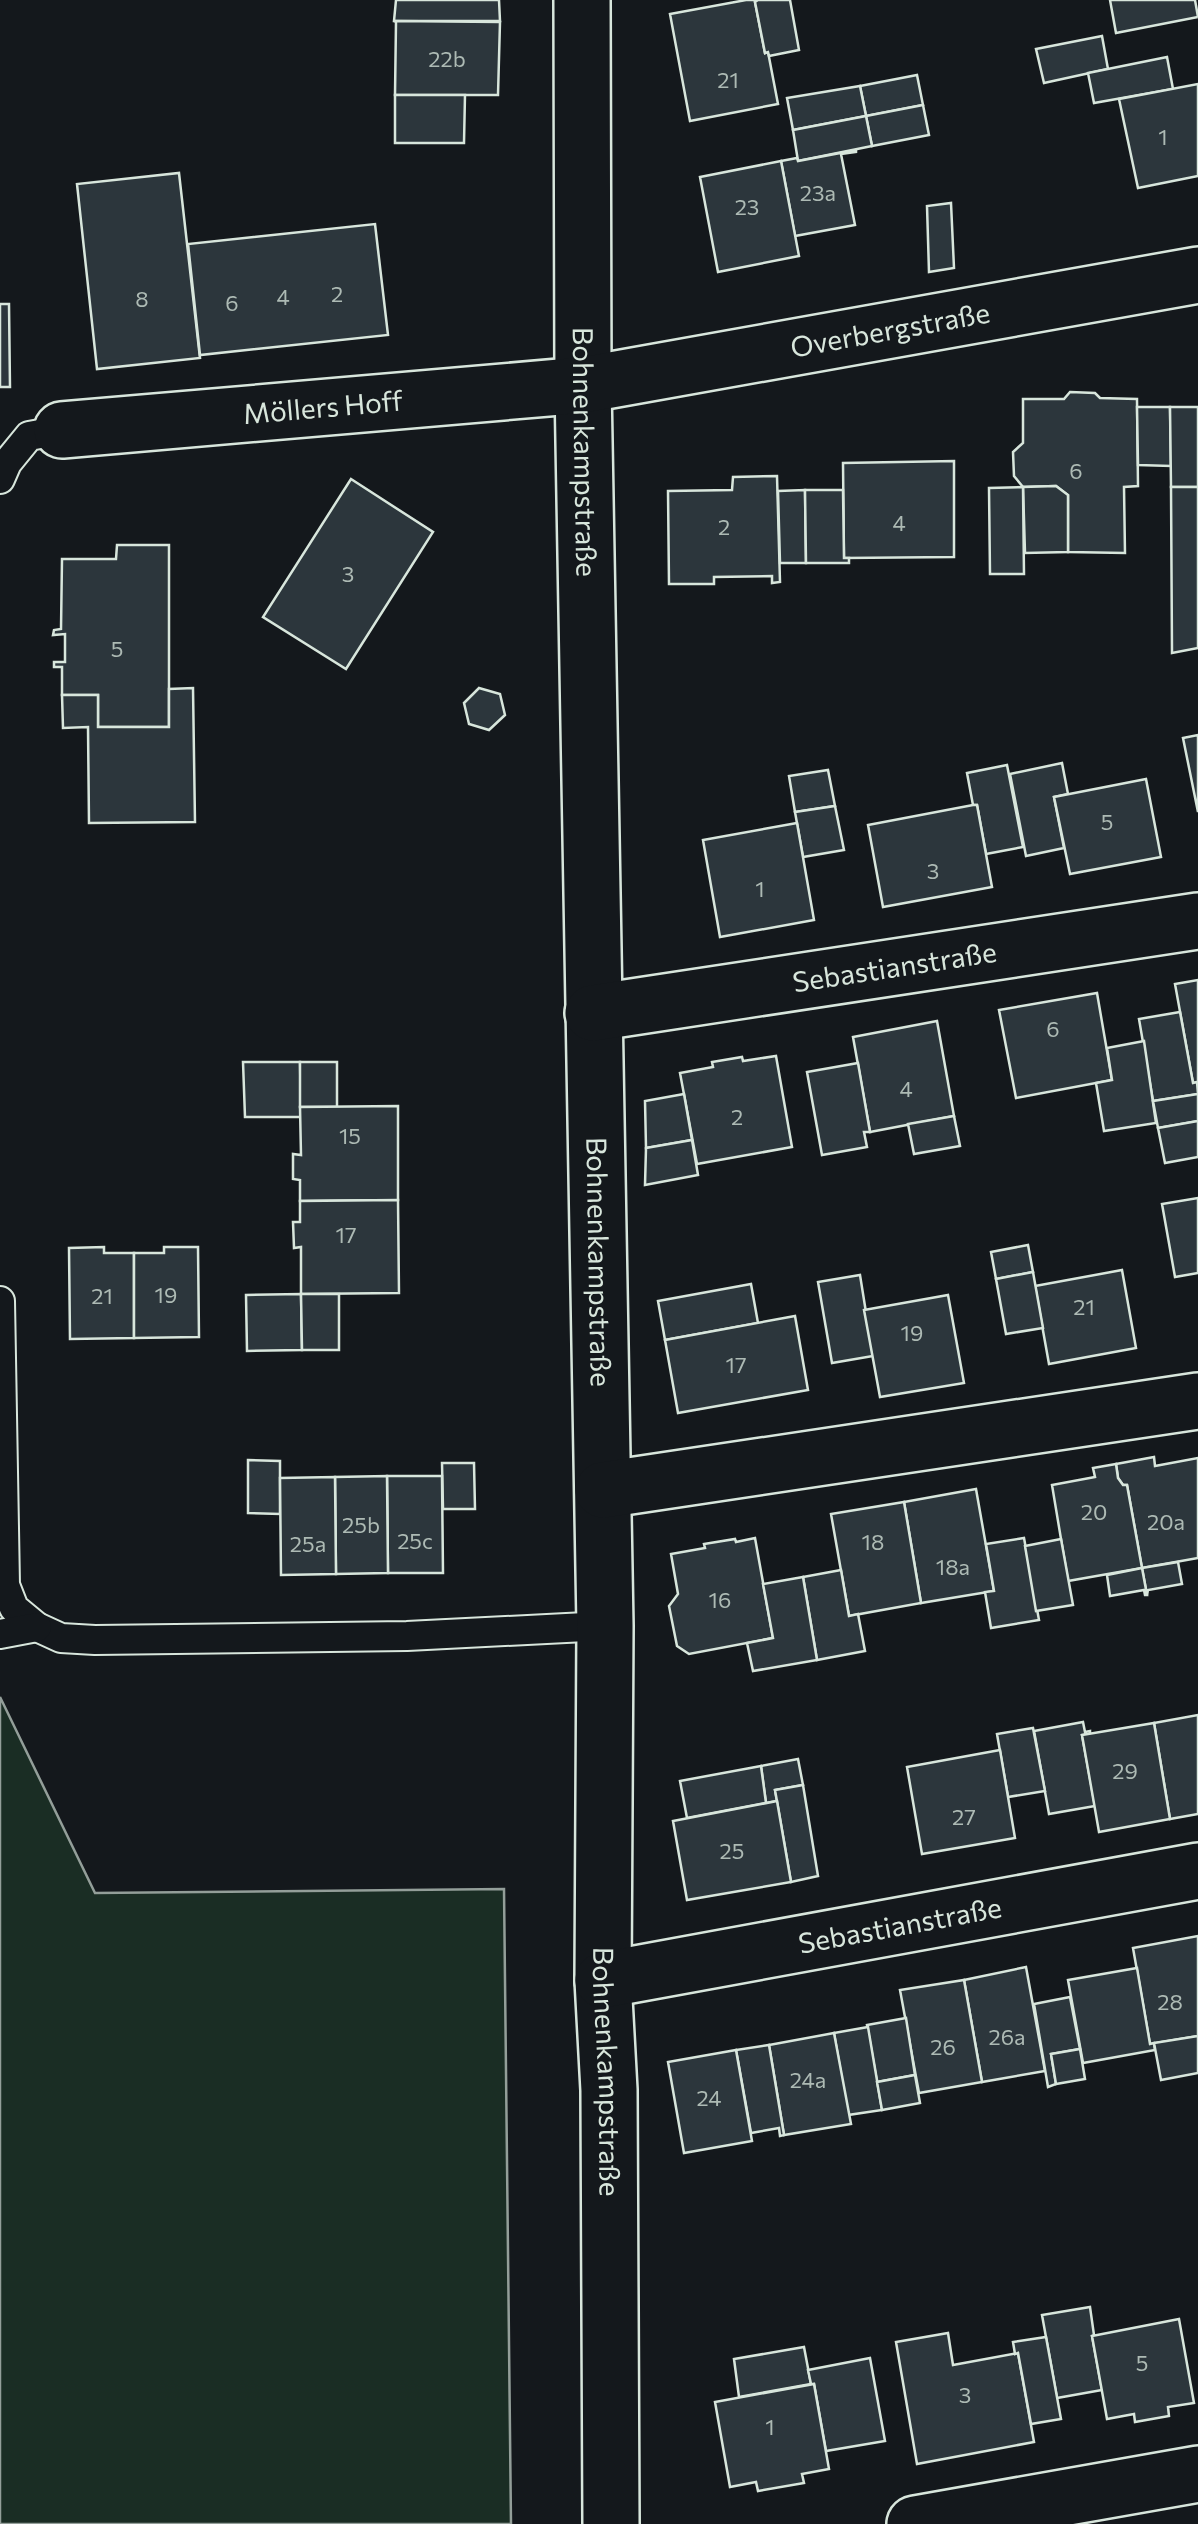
<svg xmlns="http://www.w3.org/2000/svg" width="1198" height="2524" font-family="Commissioner,sans-serif">
  <style>
    .green { fill: #1a2d24; stroke: #939e99; stroke-width: 2.5 }
    .building { fill: #2c363c; stroke: #d8e6dc; stroke-width: 2.5 }
    .lines { fill: none; stroke-linecap: round; stroke-linejoin: round }
    .lane-casing { stroke: #d8e6dc; stroke-width: 32 }
    .street-casing { stroke: #d8e6dc; stroke-width: 60 }
    .lane { stroke: #14181c; stroke-width: 28 }
    .street { stroke: #14181c; stroke-width: 55 }
    .labels { text-anchor: middle; stroke-width: 8; stroke-linejoin: round; paint-order: stroke }
    .number-label { font-size: 22px; fill: #adbab4 }
    .street-label { font-size: 28px; fill: #d8e6dc; stroke: #14181c }
  </style>
  <rect width="100%" height="100%" fill="#14181c"/>
  <path class="green" d="M0 1697 95 1893 504 1889 511 2524H0Z"/>
  <g class="building">
    <path d="M396 0H499L500 21H394Z"/>
    <path d="M746 0H758L755 2 765 53 768 52 778 104 690 121 670 14Z"/>
    <path d="M758 0H790L799 50 769 56 768 52 765 53 755 2Z"/>
    <path d="M1110 0H1195L1198 17 1116 33Z"/>
    <path d="M394 21 500 22 498 95H395L396 22Z"/>
    <path d="M1102 36 1108 69 1044 83 1036 49Z"/>
    <path d="M1167 57 1173 89 1094 103 1088 73Z"/>
    <path d="M917 75 923 105 866 116 860 86Z"/>
    <path d="M1198 84V176L1138 188 1119 99Z"/>
    <path d="M860 86 866 116 793 130 787 98Z"/>
    <path d="M395 95H465L464 143H395Z"/>
    <path d="M923 105 929 135 872 146 866 116Z"/>
    <path d="M866 116 872 146 798 161 793 130Z"/>
    <path d="M856 150V152L841 154 855 225 795 236 781 161 797 158 798 161Z"/>
    <path d="M781 161 799 256 718 272 700 177Z"/>
    <path d="M179 173 200 358 97 369 77 184Z"/>
    <path d="M951 203 954 268 929 272 927 206Z"/>
    <path d="M375 224 388 335 200 355 188 244Z"/>
    <path d="M0 304H9L10 387H0Z"/>
    <path d="M1070 392 1095 393 1100 398 1137 399 1138 486 1124 487 1125 553 1068 552V495L1056 486 1023 487 1014 476 1013 452 1023 443V399H1064Z"/>
    <path d="M1137 407H1170L1171 466 1138 465Z"/>
    <path d="M1170 407H1198V487H1171Z"/>
    <path d="M954 461V557L844 558 843 463Z"/>
    <path d="M777 476 780 582 772 583V576L714 577V584H669L668 491 732 490 733 477Z"/>
    <path d="M351 479 433 532 346 669 263 617Z"/>
    <path d="M1056 486 1068 495V552L1025 553 1023 487Z"/>
    <path d="M1023 487 1024 574H990L989 488Z"/>
    <path d="M1171 487H1198V648L1172 653Z"/>
    <path d="M805 490 806 563H780L778 491Z"/>
    <path d="M805 490H843L844 558H849V563H806Z"/>
    <path d="M117 545H169V727H98V695H62V667H54V662H65V634L53 635 54 630 61 629 62 559H116Z"/>
    <path d="M193 688 195 822 89 823 88 727 63 728 62 695H98V727H169V689Z"/>
    <path d="M479 688 500 694 505 715 489 730 469 724 464 703Z"/>
    <path d="M1198 735V812L1183 738Z"/>
    <path d="M1062 763 1068 794 1054 797 1064 848 1026 856 1010 774Z"/>
    <path d="M1007 765 1023 847 986 854 977 805H973L967 773Z"/>
    <path d="M828 770 835 806 795 812 789 776Z"/>
    <path d="M1146 779 1161 857 1070 874 1054 797Z"/>
    <path d="M973 805H977L992 887 883 907 868 825Z"/>
    <path d="M835 806 844 850 803 857 795 812Z"/>
    <path d="M797 823 814 920 720 937 703 840Z"/>
    <path d="M1198 980V1082L1193 1083 1175 984Z"/>
    <path d="M1097 993 1112 1080 1016 1098 999 1010Z"/>
    <path d="M1180 1012 1193 1083 1197 1082 1198 1094 1153 1101 1139 1019Z"/>
    <path d="M937 1021 954 1116 870 1132 853 1037Z"/>
    <path d="M1144 1041 1156 1123 1104 1131 1096 1083 1112 1080 1107 1048Z"/>
    <path d="M776 1056 792 1147 697 1164 680 1073 713 1067 712 1062 742 1057 743 1061Z"/>
    <path d="M243 1062H300L301 1117H245Z"/>
    <rect x="300" y="1062" width="37" height="45"/>
    <path d="M858 1063 870 1132H864L867 1147 822 1155 807 1072Z"/>
    <path d="M684 1094 692 1140 646 1148 645 1101Z"/>
    <path d="M1198 1094V1121L1158 1128 1153 1101Z"/>
    <path d="M398 1106V1200L300 1201V1180L293 1179V1154L301 1155 300 1107Z"/>
    <path d="M954 1116 960 1146 914 1154 908 1124Z"/>
    <path d="M1198 1121V1157L1165 1163 1158 1128Z"/>
    <path d="M692 1140 698 1175 645 1185 646 1148Z"/>
    <path d="M1198 1198V1273L1175 1277 1162 1204Z"/>
    <path d="M398 1200 399 1293 301 1294V1247L294 1248 293 1222H300V1201Z"/>
    <path d="M1028 1245 1033 1272 996 1279 991 1252Z"/>
    <path d="M104 1247V1253H134V1338L70 1339 69 1248Z"/>
    <path d="M164 1247H198L199 1337 134 1338V1253H164Z"/>
    <path d="M1122 1270 1136 1348 1049 1364 1035 1286Z"/>
    <path d="M1033 1272 1043 1328 1006 1334 996 1279Z"/>
    <path d="M860 1275 873 1356 832 1363 818 1282Z"/>
    <path d="M751 1284 758 1323 665 1340 658 1301Z"/>
    <path d="M301 1294 302 1350 247 1351 246 1295Z"/>
    <path d="M301 1294H339V1350H302Z"/>
    <path d="M948 1295 964 1383 880 1397 864 1310Z"/>
    <path d="M795 1316 808 1390 678 1413 665 1340Z"/>
    <path d="M1154 1457 1155 1466 1198 1458V1558L1142 1568 1127 1485H1123L1118 1478 1116 1464Z"/>
    <path d="M248 1460 280 1461V1514L248 1513Z"/>
    <path d="M442 1463H474L475 1509H443Z"/>
    <path d="M1116 1464 1118 1478 1123 1485H1127L1142 1568 1068 1581 1052 1485 1095 1477 1093 1468Z"/>
    <path d="M387 1476H442L443 1573H388Z"/>
    <path d="M387 1476 388 1573 336 1574 335 1477Z"/>
    <path d="M335 1477 336 1574 281 1575 280 1478Z"/>
    <path d="M976 1489 994 1591 921 1603 904 1502Z"/>
    <path d="M904 1502 921 1603 849 1616 831 1514Z"/>
    <path d="M755 1538 773 1638 689 1654 677 1646 669 1606 678 1594 671 1554 705 1548 704 1544 735 1539 736 1542Z"/>
    <path d="M1024 1538 1039 1620 991 1628 985 1592 994 1591 986 1544Z"/>
    <path d="M1061 1539 1073 1605 1036 1611 1025 1546Z"/>
    <path d="M1178 1562 1182 1584 1148 1590 1147 1595 1142 1568Z"/>
    <path d="M1142 1568 1147 1595H1145L1144 1590 1110 1596 1107 1575Z"/>
    <path d="M841 1570 849 1616 858 1614 865 1651 817 1660 803 1577Z"/>
    <path d="M803 1577 817 1660 753 1671 747 1643 773 1638 763 1584Z"/>
    <path d="M1198 1715V1814L1170 1819 1154 1723Z"/>
    <path d="M1083 1722 1085 1732 1090 1731V1734L1082 1735 1095 1806 1049 1814 1034 1731Z"/>
    <path d="M1154 1723 1170 1819 1099 1832 1082 1735Z"/>
    <path d="M1033 1728 1045 1791 1008 1797 997 1734Z"/>
    <path d="M1000 1750 1015 1838 922 1854 907 1767Z"/>
    <path d="M798 1759 803 1785 775 1790 777 1801 766 1803 761 1766Z"/>
    <path d="M761 1766 766 1803 687 1818 680 1781Z"/>
    <path d="M803 1785 818 1876 791 1882 775 1790Z"/>
    <path d="M777 1801 791 1882 687 1900 673 1821Z"/>
    <path d="M1198 1936V2036L1150 2044 1133 1948Z"/>
    <path d="M1026 1967 1045 2071 982 2082 964 1980Z"/>
    <path d="M1137 1968 1150 2044 1154 2043 1155 2050 1083 2063 1068 1980Z"/>
    <path d="M964 1980 982 2082 919 2093 900 1990Z"/>
    <path d="M1070 1997 1080 2049 1051 2054 1056 2084 1048 2087 1034 2004Z"/>
    <path d="M906 2018 915 2075 877 2082 867 2025Z"/>
    <path d="M868 2027 882 2110 848 2115 834 2033Z"/>
    <path d="M834 2033 851 2124 784 2135 769 2045Z"/>
    <path d="M1198 2036V2073L1161 2080 1154 2043Z"/>
    <path d="M769 2045 784 2135 780 2136 779 2128 751 2133 736 2050Z"/>
    <path d="M1080 2049 1085 2079 1056 2084 1051 2054Z"/>
    <path d="M736 2050 752 2141 684 2153 668 2062Z"/>
    <path d="M915 2075 920 2103 882 2110 877 2082Z"/>
    <path d="M1090 2307 1094 2335 1092 2336 1102 2390 1057 2398 1042 2315Z"/>
    <path d="M1179 2319 1194 2403 1168 2407 1169 2416 1135 2422 1134 2414 1107 2419 1092 2336Z"/>
    <path d="M948 2333 953 2365 1018 2353 1034 2442 917 2464 896 2342Z"/>
    <path d="M1046 2337 1061 2419 1031 2424 1018 2353 1015 2354 1013 2342Z"/>
    <path d="M804 2347 811 2384 739 2397 734 2359Z"/>
    <path d="M870 2358 885 2441 826 2451 814 2384H811L808 2370Z"/>
    <path d="M814 2384 829 2469 802 2474 804 2483 758 2491 756 2482 730 2487 715 2402Z"/>
  </g>
  <g class="lines">
    <defs>
      <g id="lane">
        <path d="M0 479 7 463 29 436 62 430"/>
        <path d="M0 1301 5 1585 14 1608 37 1627 61 1638 95 1640 407 1636 605 1626"/>
        <path d="M0 1634 37 1627"/>
      </g>
      <g id="street">
        <path id="s1" d="M582 0 583 385 605 1626 603 1980 609 2090 611 2524"/>
        <path id="s2" d="M62 430 583 385 1198 275"/>
        <path id="s3" d="M593 1013 1198 921"/>
        <path d="M603 1490 1198 1401"/>
        <path id="s4" d="M603 1980 1198 1871"/>
        <path d="M915 2524 1198 2474"/>
      </g>
    </defs>
    <use href="#lane" class="lane-casing"/>
    <use href="#street" class="street-casing"/>
    <use href="#lane" class="lane"/>
    <use href="#street" class="street"/>
  </g>
  <g class="labels">
    <g class="number-label">
      <text x="447" y="67">22b</text>
      <text x="728" y="88">21</text>
      <text x="1163" y="145">1</text>
      <text x="818" y="201">23a</text>
      <text x="747" y="215">23</text>
      <text x="337" y="302">2</text>
      <text x="283" y="305">4</text>
      <text x="142" y="307">8</text>
      <text x="232" y="311">6</text>
      <text x="1076" y="479">6</text>
      <text x="899" y="531">4</text>
      <text x="724" y="535">2</text>
      <text x="348" y="582">3</text>
      <text x="117" y="657">5</text>
      <text x="1107" y="830">5</text>
      <text x="933" y="879">3</text>
      <text x="760" y="897">1</text>
      <text x="1053" y="1037">6</text>
      <text x="906" y="1097">4</text>
      <text x="737" y="1125">2</text>
      <text x="350" y="1144">15</text>
      <text x="346" y="1243">17</text>
      <text x="166" y="1303">19</text>
      <text x="102" y="1304">21</text>
      <text x="1084" y="1315">21</text>
      <text x="912" y="1341">19</text>
      <text x="736" y="1373">17</text>
      <text x="1094" y="1520">20</text>
      <text x="1166" y="1530">20a</text>
      <text x="361" y="1533">25b</text>
      <text x="415" y="1549">25c</text>
      <text x="873" y="1550">18</text>
      <text x="308" y="1552">25a</text>
      <text x="953" y="1575">18a</text>
      <text x="720" y="1608">16</text>
      <text x="1125" y="1779">29</text>
      <text x="964" y="1825">27</text>
      <text x="732" y="1859">25</text>
      <text x="1170" y="2010">28</text>
      <text x="1007" y="2045">26a</text>
      <text x="943" y="2055">26</text>
      <text x="808" y="2088">24a</text>
      <text x="709" y="2106">24</text>
      <text x="1142" y="2371">5</text>
      <text x="965" y="2403">3</text>
      <text x="770" y="2435">1</text>
    </g>
    <g class="street-label">
      <text dy="10" stroke="none"><textPath href="#s2" startOffset="835">Overbergstraße</textPath></text>
      <text dy="10" stroke="none"><textPath href="#s2" startOffset="262">Möllers Hoff</textPath></text>
      <text dy="10" stroke="none"><textPath href="#s1" startOffset="452">Bohnenkampstraße</textPath></text>
      <text dy="10" stroke="none"><textPath href="#s3" startOffset="305">Sebastianstraße</textPath></text>
      <text dy="10" stroke="none"><textPath href="#s1" startOffset="1262">Bohnenkampstraße</textPath></text>
      <text dy="10" stroke="none"><textPath href="#s4" startOffset="302">Sebastianstraße</textPath></text>
      <text dy="10" stroke="none"><textPath href="#s1" startOffset="2072">Bohnenkampstraße</textPath></text>
    </g>
  </g>
</svg>
